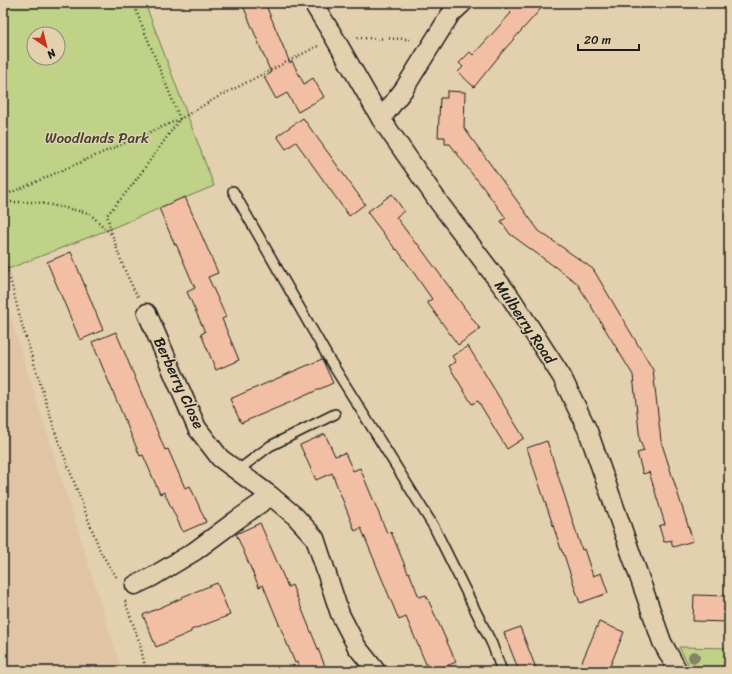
<svg xmlns="http://www.w3.org/2000/svg" width="732" height="674" font-family="Sriracha,sans-serif">
  <style>
    .built { fill: #e0c4a5 }
    .green { fill: #bfd287; stroke: #6e7752; fill-rule: evenodd }
    .building { fill: #f3bfa4; stroke: #1c1c1c }
    .lines { fill: none; stroke-linecap: round; stroke-linejoin: round }
    .service-casing { stroke: #1c1c1c; stroke-width: 12 }
    .minor-casing { stroke: #1c1c1c; stroke-width: 21 }
    .path { stroke: #1c1c1c; stroke-width: 2.5; stroke-dasharray: 1 3; stroke-linecap: butt }
    .service { stroke: #e3d0ae; stroke-width: 9 }
    .minor { stroke: #e3d0ae; stroke-width: 18 }
    .tree { fill: #888169 }
    .labels { text-anchor: middle; stroke-width: 3; stroke-linejoin: round; paint-order: stroke }
    .park-label { font-size: 15px; fill: #3d4031; stroke: #e3d0ae }
    .street-label { font-size: 15px; fill: #1c1c1c; stroke: #e3d0ae }
  </style>
  <rect width="100%" height="100%" fill="#e3d0ae"/>
  <filter id="ink" filterUnits="userSpaceOnUse"><feTurbulence type="fractalNoise" baseFrequency=".025" numOctaves="2"/><feDisplacementMap in="SourceGraphic" scale="8" xChannelSelector="R" yChannelSelector="G"/><feConvolveMatrix kernelMatrix="1 2 1 2 8 2 1 2 1" color-interpolation-filters="sRGB"/></filter>
  <g filter="url(#ink)">
    <path class="built" d="M3 294 5 300 122 671H3Z"/>
    <g class="green">
      <path d="M3 3H145L214 186 112 228 3 271ZM34 34H58V58H34Z"/>
      <path d="M679 647 729 648V671H692Z"/>
    </g>
    <g class="building">
      <path d="M242 3H265L290 63 292 61 304 84 313 78 324 97 298 112 287 93 276 99 264 77 271 73Z"/>
      <path d="M501 3H546L504 50 474 87 458 72 463 67 459 63 470 52 473 55 511 13Z"/>
      <path d="M447 91 465 92 464 128 539 231 593 269 653 370 661 441 693 541 673 547 671 540 664 542 659 526 665 524 649 472 643 474 637 453 644 451 640 441 633 375 577 283 510 234 501 221 506 218 476 178H475L450 144H445V137H438L440 98H447Z"/>
      <path d="M303 118 365 204 349 216 296 142 286 149 277 136Z"/>
      <path d="M392 194 404 211 396 217 416 244 417 243 480 329 458 345 427 302 432 299 397 249 396 250 367 212Z"/>
      <path d="M185 197 218 273 208 277 226 317 222 319 239 360 216 370 201 334 205 332 187 292 195 288 176 244 175 245 159 208Z"/>
      <path d="M71 252 103 330 80 340 47 262Z"/>
      <path d="M116 332 165 450 168 449 185 488 190 486 206 522 183 532 164 492 160 494 143 455 140 456 92 342Z"/>
      <path d="M468 346 524 438 507 449 478 401 472 404 449 366 456 362 452 356Z"/>
      <path d="M322 359 333 383 291 402 241 423 230 399Z"/>
      <path d="M325 434 335 456 345 453 353 471 360 468 387 533 391 532 408 573 409 572 419 597 426 595 456 662 435 671H429L406 617 399 620 361 528 355 531 332 473 316 480 300 445Z"/>
      <path d="M547 441 582 550 584 549 593 576 601 573 608 593 580 603 563 552H562L527 448Z"/>
      <path d="M260 523 288 587 292 585 327 671H301L297 662 295 663 263 585 259 587 236 534Z"/>
      <path d="M217 583 230 615 191 630V632L156 647 143 615 182 598V597Z"/>
      <path d="M694 595 729 596V622L693 621Z"/>
      <path d="M599 622 624 632 608 671H578Z"/>
      <path d="M520 627 537 671H519L504 633Z"/>
    </g>
    <g class="lines">
      <defs>
        <g id="service">
          <path d="M233 191 329 359 434 527 492 644 502 671"/>
          <path d="M237 471 270 446 335 414"/>
        </g>
        <g id="minor">
          <path d="M313 3 334 37 381 119 440 204 511 298 562 377 588 431 662 642 678 671"/>
          <path d="M381 119 404 89 450 15 463 3"/>
          <path d="M147 313 197 428 220 458 271 496 295 516 315 538 340 614 357 647 376 671"/>
          <path d="M135 585 152 577 195 551 238 519 271 496"/>
        </g>
      </defs>
      <use href="#service" class="service-casing"/>
      <use href="#minor" class="minor-casing"/>
      <g class="path">
        <path d="M133 3 180 119 130 188 107 215C114 243 124 272 138 297"/>
        <path d="M357 38 412 39"/>
        <path d="M3 196 180 119 218 97 318 46"/>
        <path d="M3 202H36L89 213 111 234"/>
        <path d="M3 252 22 325 57 437 101 553 117 578"/>
        <path d="M125 601 140 644 146 671"/>
      </g>
      <use href="#service" class="service"/>
      <use href="#minor" class="minor"/>
    </g>
    <circle class="tree" cx="694" cy="657" r="6"/>
  </g>
  <g class="labels">
    <g class="park-label">
      <text x="97" y="143">Woodlands Park</text>
    </g>
    <g class="street-label">
      <text transform="translate(525 322) rotate(56)" y="5">Mulberry Road</text>
      <text transform="translate(179 383) rotate(65)" y="5">Berberry Close</text>
    </g>
  </g>
  <rect width="732" height="674" fill="none" stroke="#e3d0ae" stroke-width="16"/>
  <rect x="8" y="8" width="716" height="658" fill="none" stroke="#1c1c1c" stroke-width="1.5" filter="url(#ink)"/>
  <g transform="translate(46 46) rotate(145)"><circle r="19" fill="#e3d0ae" stroke="#938874"/>
  <path d="M0-3L7 15L0 10L-7 15Z" fill="#c8321e"/>
  <text y="-6" font-size="11" font-weight="bold" text-anchor="middle" fill="#1c1c1c">N</text>
  </g>
  <path d="M578 44v6h61v-6" fill="none" stroke="#1c1c1c" stroke-width="2"/>
  <text x="584" y="44" font-size="12" fill="#1c1c1c" stroke="#e3d0ae" stroke-width="3" paint-order="stroke">20 m</text>
</svg>
